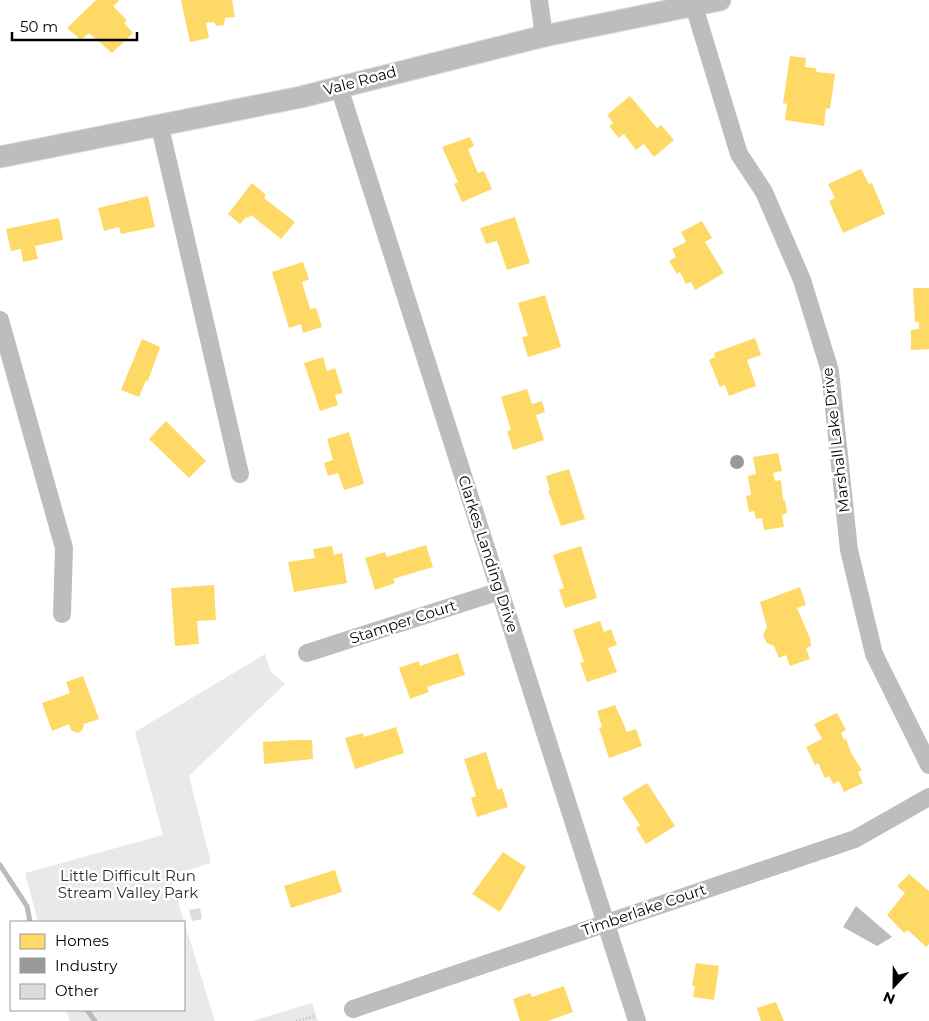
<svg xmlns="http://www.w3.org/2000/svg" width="929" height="1021" font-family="Montserrat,sans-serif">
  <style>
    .green { fill: #e9e9e9 }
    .water { fill: #bbb }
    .homes { fill: #ffd966 }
    .industry { fill: #999 }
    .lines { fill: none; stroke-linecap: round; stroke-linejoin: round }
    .stream { stroke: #bbb; stroke-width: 5 }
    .building { fill: #dcdcdc }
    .major-casing { stroke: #dbdbdb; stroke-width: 23 }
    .path { stroke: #b8b8b8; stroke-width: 3; stroke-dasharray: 1 2.5; stroke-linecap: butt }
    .minor { stroke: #bdbdbd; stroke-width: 18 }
    .major { stroke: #bdbdbd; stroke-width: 21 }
    .labels { text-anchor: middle; stroke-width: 5; stroke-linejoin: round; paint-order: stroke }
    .street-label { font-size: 15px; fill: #000; stroke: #fff }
    .park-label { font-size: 15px; fill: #2e2e2e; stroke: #fff }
  </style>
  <rect width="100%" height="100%" fill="#fff"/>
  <g class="green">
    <path d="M265 654 271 672 285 684 189 776 211 863 170 876 215 1021H70L66 1010H184V922H38L25 873 163 835 135 732Z"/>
    <path d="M312 1003 318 1021H252Z"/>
  </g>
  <path class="water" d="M856 906 892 937 877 946 843 927Z"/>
  <g class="homes">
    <path d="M96 0H117L119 1 113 6 127 20 124 23 133 33 112 53 89 33 81 40 67 28Z"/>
    <path d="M181 0H232L235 17 225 18 224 25 216 26 214 22 206 23 209 38 190 42Z"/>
    <path d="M790 56 806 58 805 67 815 68 817 72 835 74 830 109 826 108 824 126 785 120 787 104 783 103Z"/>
    <path d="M630 96 657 128 661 125 674 140 654 157 644 144 636 150 624 134 619 138 609 126 613 123 607 115Z"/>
    <path d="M470 137 474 146 468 149 478 173 484 171 492 189 462 202 454 184 458 182 442 147Z"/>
    <path d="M861 169 869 184 872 183 885 214 843 233 829 201 835 198 828 184Z"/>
    <path d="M252 183 266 195 264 198 295 222 281 239 251 215 248 218 246 217 240 224 228 214Z"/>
    <path d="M148 196 155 227 121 234 119 227 104 231 98 208Z"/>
    <path d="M515 217 530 263 507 270 497 241 486 244 480 228Z"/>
    <path d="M59 218 63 240 35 246 38 259 23 262 21 249 11 251 6 229Z"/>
    <path d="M702 221 712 238 705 242 724 273 695 290 691 282 686 284 680 272 677 274 669 261 676 257 672 249 686 242 681 232Z"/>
    <path d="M303 262 309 279 302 282 310 309 316 308 322 327 303 333 301 324 289 328 272 272Z"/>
    <path d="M913 288H929V349L911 350V330L919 329V322H915Z"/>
    <path d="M545 295 561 347 528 357 522 337 528 336 518 303Z"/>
    <path d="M755 338 761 355 747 360 756 386 729 396 725 385 720 387 709 360 715 357 714 353Z"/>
    <path d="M142 339 160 347 148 381 146 380 139 397 121 390Z"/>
    <path d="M323 357 327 371 335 368 343 393 335 395 338 405 320 411 304 363Z"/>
    <path d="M527 389 532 404 542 401 545 412 536 415 544 440 513 450 507 431 511 430 501 397Z"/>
    <path d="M166 421 206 461 189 478 149 439Z"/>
    <path d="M349 432 364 484 344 490 338 473 328 476 324 463 333 460 327 439Z"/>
    <path d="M778 453 782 471 773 473 775 481 781 480 783 500H785L787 513 782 515 784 527 764 530 762 518 756 519 754 511 749 512 746 496 751 495 748 476 756 474 753 457Z"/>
    <path d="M569 469 585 519 561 526 548 490H550L546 476Z"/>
    <path d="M426 545 433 567 393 579 395 583 375 590 365 558 385 552 387 557Z"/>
    <path d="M332 546 334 555 342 553 347 583 294 592 288 562 315 558 313 549Z"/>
    <path d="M581 546 597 598 565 608 559 590 564 588 553 555Z"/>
    <path d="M214 585 216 620 197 621 199 644 175 646 171 588Z"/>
    <path d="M800 587 806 605 797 608 810 638 811 646 806 648 810 659 790 666 786 655 779 658 774 646 767 643 763 635 767 627 760 602Z"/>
    <path d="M600 621 604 632 611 629 617 645 608 648 617 672 587 682 580 663 584 662 573 630Z"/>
    <path d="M458 653 465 675 427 687 429 692 410 699 399 668 419 661 420 666Z"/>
    <path d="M83 676 99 719 84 724 82 731 77 733 71 730 69 724 52 731 42 703 70 693 66 682Z"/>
    <path d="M615 705 627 732 636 729 642 746 609 758 599 728 602 727 597 711Z"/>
    <path d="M837 713 846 730 841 733 844 740 846 739 851 753 862 770 858 772 863 783 844 792 839 781 833 784 829 776 825 778 818 763 815 765 806 747 822 739 814 724Z"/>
    <path d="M396 727 404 753 355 769 345 738 363 733 364 737Z"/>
    <path d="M295 740H312L313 759 264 764 263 742Z"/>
    <path d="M486 752 498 790 502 788 508 807 477 817 471 798 476 796 464 759Z"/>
    <path d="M647 783 675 826 646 844 636 828 640 825 622 798Z"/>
    <path d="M503 852 526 867 500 912 472 894Z"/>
    <path d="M335 870 342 892 291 908 284 886Z"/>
    <path d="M909 874 929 891V944L926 947 908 930 904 933 887 915 905 893 897 886Z"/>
    <path d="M696 963 719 966 714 1000 693 997 695 986H692Z"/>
    <path d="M564 986 573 1012 548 1021H520L513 999 530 993 532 997Z"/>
    <path d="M776 1002 784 1021H761L757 1008Z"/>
  </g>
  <circle class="industry" cx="737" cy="462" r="7"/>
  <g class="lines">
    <g class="stream">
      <path d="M0 865 27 906 30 922"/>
      <path d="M87 1010 95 1021"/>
    </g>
  </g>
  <path class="building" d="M200 908 202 919 192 921 189 910Z"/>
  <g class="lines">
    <defs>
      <path id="major" d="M0 157 301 97 544 36 720 0"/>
    </defs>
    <use href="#major" class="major-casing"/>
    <path class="path" d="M296 1021 315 1016"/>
    <g class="minor">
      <path d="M539 0 544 36"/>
      <path d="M694 6 739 154 764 192 802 280 830 371 849 550 874 654 929 765"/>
      <path d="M339 87 637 1021"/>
      <path d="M160 127 240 474"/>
      <path d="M0 320 64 548 62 614"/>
      <path d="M307 653 500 591"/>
      <path d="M353 1009 855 839 929 797"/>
    </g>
    <use href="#major" class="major"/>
  </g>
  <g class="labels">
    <g class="street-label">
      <text transform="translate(360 81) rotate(-15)" y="5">Vale Road</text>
      <text transform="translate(836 440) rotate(-97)" y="5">Marshall Lake Drive</text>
      <text transform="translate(488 554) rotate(72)" y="5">Clarkes Landing Drive</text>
      <text transform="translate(403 622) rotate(-18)" y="5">Stamper Court</text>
      <text transform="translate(644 910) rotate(-19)" y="5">Timberlake Court</text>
    </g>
    <g class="park-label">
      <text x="128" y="881">Little Difficult Run<tspan x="128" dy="17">Stream Valley Park</tspan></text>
    </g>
  </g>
  <rect x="10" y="921" width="175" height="90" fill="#ffffff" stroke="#999999"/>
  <rect x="20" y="934" width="25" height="15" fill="#ffd966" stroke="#999999"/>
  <text x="55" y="946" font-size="15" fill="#000000">Homes</text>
  <rect x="20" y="958" width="25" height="15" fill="#999999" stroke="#999999"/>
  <text x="55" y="971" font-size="15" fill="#000000">Industry</text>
  <rect x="20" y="984" width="25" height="15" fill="#dcdcdc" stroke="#999999"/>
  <text x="55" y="996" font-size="15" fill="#000000">Other</text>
  <g transform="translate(894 986) rotate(202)" stroke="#ffffff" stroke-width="4" paint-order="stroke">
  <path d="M0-4L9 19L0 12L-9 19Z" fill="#000000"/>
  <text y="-8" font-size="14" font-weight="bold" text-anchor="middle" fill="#000000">N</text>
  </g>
  <path d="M12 32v8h125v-8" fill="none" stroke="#000000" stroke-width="2.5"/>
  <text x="20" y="32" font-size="15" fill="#000000" stroke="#ffffff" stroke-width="4" paint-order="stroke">50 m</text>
</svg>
